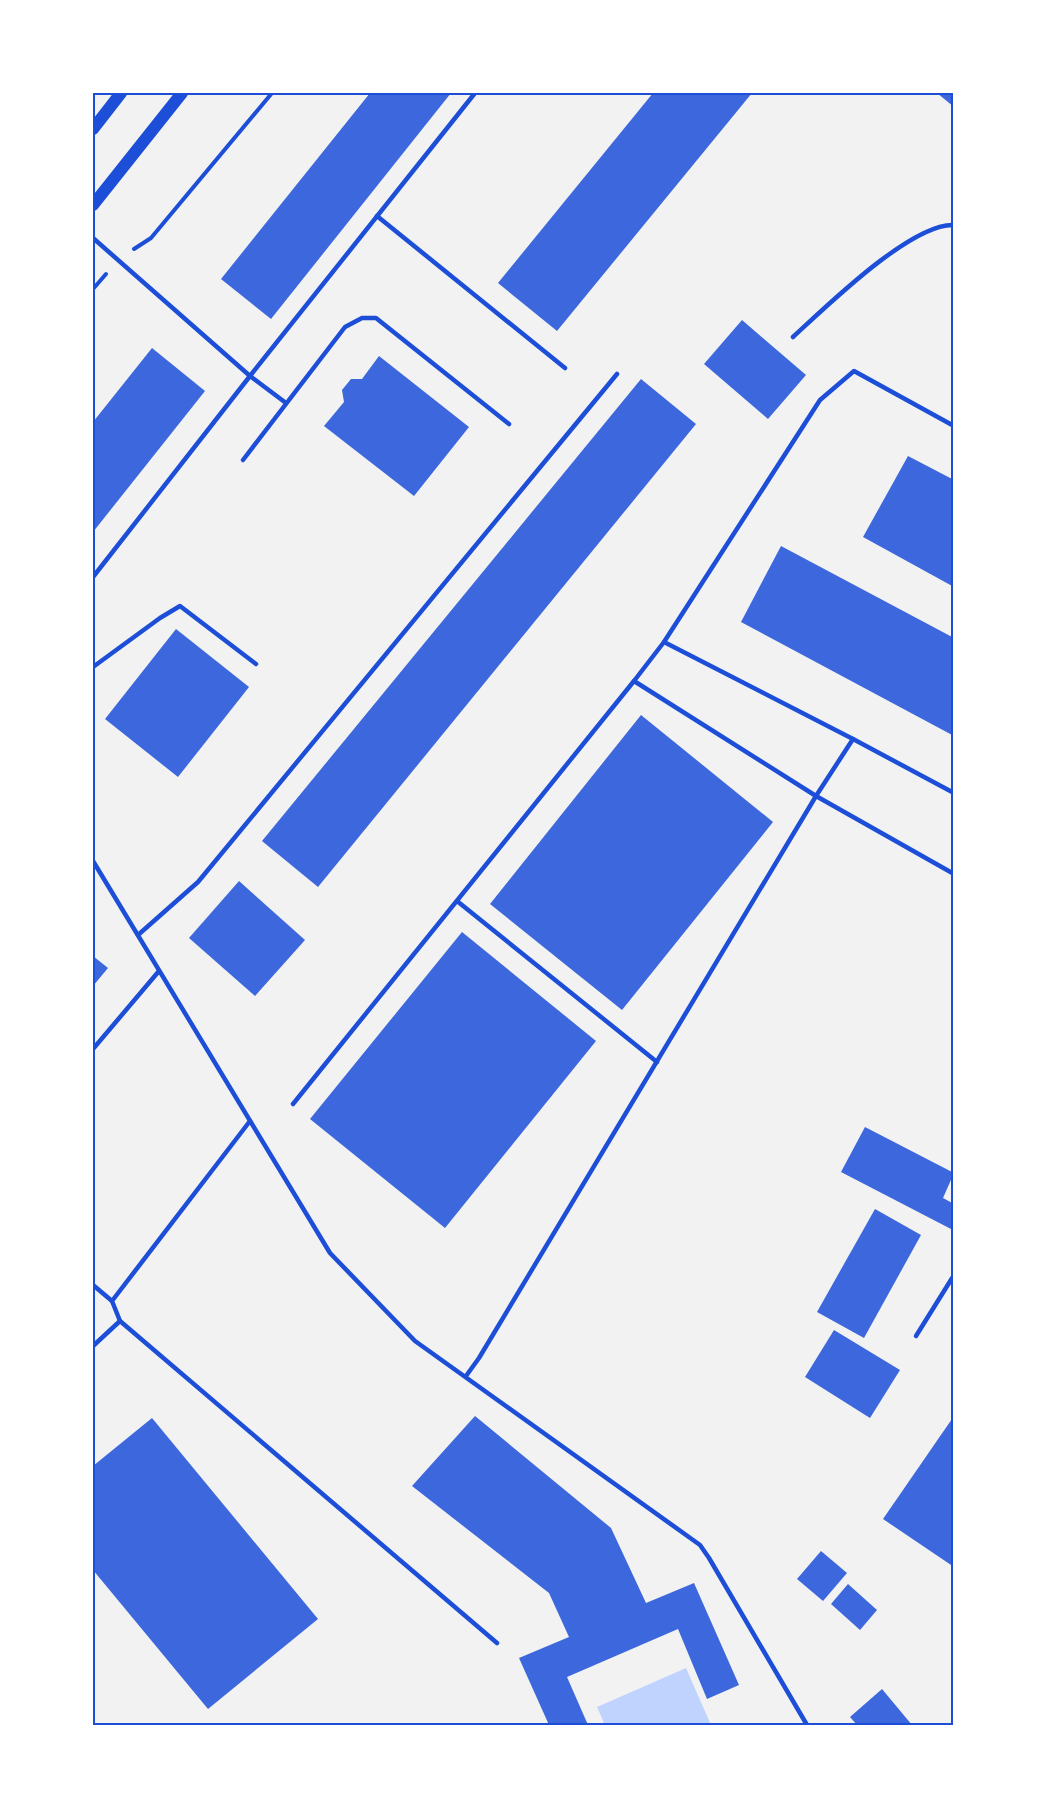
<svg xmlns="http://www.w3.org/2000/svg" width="1047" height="1818" font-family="'IBM Plex Serif',serif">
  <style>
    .water { fill: #bfd3fe }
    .building { fill: #3d67dc }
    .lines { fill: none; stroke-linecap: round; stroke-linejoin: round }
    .path { stroke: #1d4ed8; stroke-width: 4 }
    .service { stroke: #1d4ed8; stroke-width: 4.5 }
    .secondary { stroke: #1d4ed8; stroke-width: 12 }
    .neatline { fill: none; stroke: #1d4ed8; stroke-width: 2 }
  </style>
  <rect width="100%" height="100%" fill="#f2f2f2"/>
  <path class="water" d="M686 1668 711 1725H605L597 1707Z"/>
  <g class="building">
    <path d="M370 93H451L271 319 221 279Z"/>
    <path d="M653 93H752L557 331 498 283Z"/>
    <path d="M937 93H954V107Z"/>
    <path d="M742 320 806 375 768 419 704 364Z"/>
    <path d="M152 348 205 391 93 532V422Z"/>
    <path d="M379 356 469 427 414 496 324 426 344 402 342 390 351 379H362Z"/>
    <path d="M641 379 696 424 318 887 262 841Z"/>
    <path d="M908 456 954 480V587L863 537Z"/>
    <path d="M781 546 954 638V736L741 622Z"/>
    <path d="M176 629 249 687 178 777 105 719Z"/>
    <path d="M641 715 773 822 622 1010 490 904Z"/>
    <path d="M239 881 305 940 255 996 189 938Z"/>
    <path d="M462 932 596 1041 445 1228 310 1119Z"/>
    <path d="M93 956 108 968 93 986Z"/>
    <path d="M865 1127 954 1173 943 1198 954 1204V1223L951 1229 841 1172Z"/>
    <path d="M875 1209 921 1235 864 1338 817 1312Z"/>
    <path d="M834 1330 900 1370 870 1418 805 1377Z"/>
    <path d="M475 1416 611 1528 646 1603 694 1583 739 1685 707 1699 678 1629 567 1677 588 1725H549L519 1658 569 1637 549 1593 412 1486Z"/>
    <path d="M954 1416V1567L883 1519Z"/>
    <path d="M152 1418 318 1619 208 1709 93 1570V1466Z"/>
    <path d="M821 1551 847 1573 823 1601 797 1579Z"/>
    <path d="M848 1584 877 1610 860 1630 831 1604Z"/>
    <path d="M882 1689 912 1725H857L850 1717Z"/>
  </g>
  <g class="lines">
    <g class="path">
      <path d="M134 249 151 238 272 93"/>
      <path d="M93 289 106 274"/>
    </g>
    <g class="service">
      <path d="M377 216 565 368"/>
      <path d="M93 238 250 376 475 93"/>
      <path d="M793 337C826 307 911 223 954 225"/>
      <path d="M954 426 854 371 820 400 664 642 634 681 816 796 954 874"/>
      <path d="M243 460 345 327 362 318H376L509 424"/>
      <path d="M93 577 250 376 286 403"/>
      <path d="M664 642 853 739"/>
      <path d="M93 667 160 618 180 606 256 664"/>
      <path d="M93 861 330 1253 415 1341 700 1545 709 1558 807 1725"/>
      <path d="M457 901 657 1062"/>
      <path d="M138 935 198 882 617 374"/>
      <path d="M93 1049 159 971"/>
      <path d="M293 1104 634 681"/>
      <path d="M250 1121 112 1301 120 1321 497 1643"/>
      <path d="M93 1285 112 1301"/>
      <path d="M916 1336 954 1275"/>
      <path d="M93 1346 120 1321"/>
      <path d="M466 1376 479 1358 816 796 853 739 954 793"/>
    </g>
    <g class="secondary">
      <path d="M93 129 121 93"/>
      <path d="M93 205 182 93"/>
    </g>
  </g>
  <rect width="1047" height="1818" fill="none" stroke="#ffffff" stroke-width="189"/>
  <rect x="94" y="94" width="858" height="1630" class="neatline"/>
</svg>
